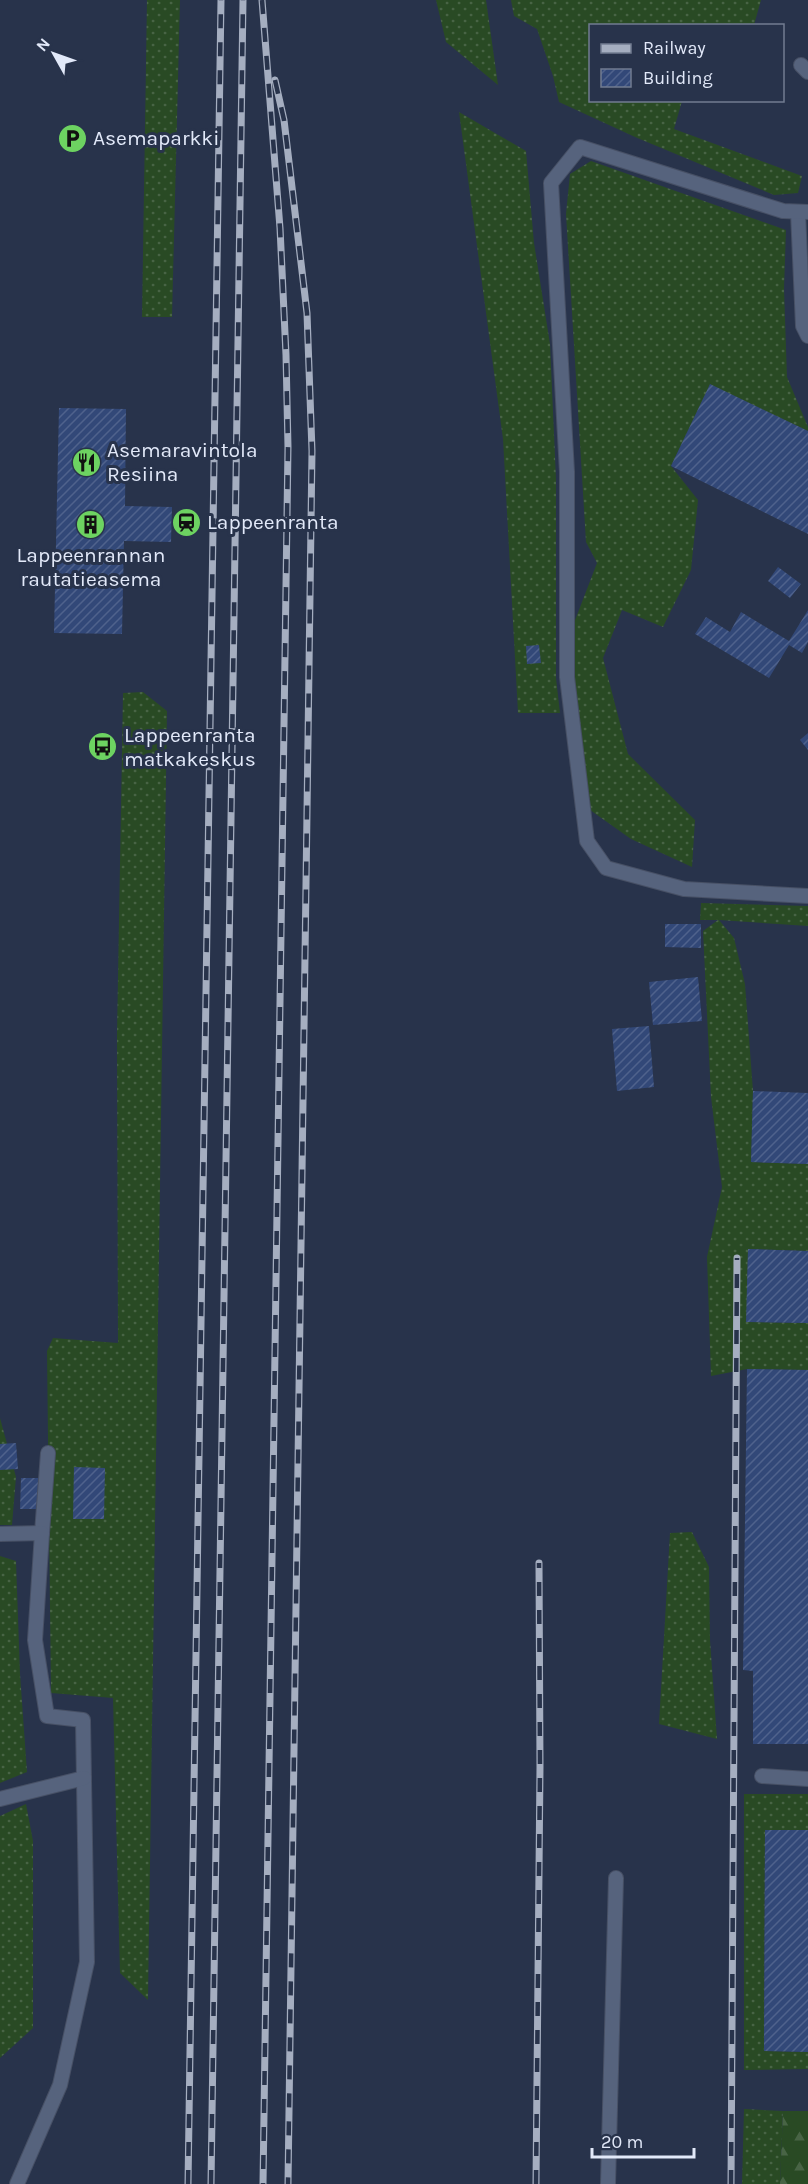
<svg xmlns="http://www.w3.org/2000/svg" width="808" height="2184" font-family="Karla,sans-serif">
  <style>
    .grass { fill: url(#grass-dots) }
    .forest { fill: url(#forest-firs) }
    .building { fill: url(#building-hatch) }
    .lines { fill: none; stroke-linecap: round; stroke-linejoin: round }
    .service-casing { stroke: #475065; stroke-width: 16 }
    .service { stroke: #56637d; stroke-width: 14 }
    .rail-casing { stroke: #a5aec0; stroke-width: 7 }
    .rail { stroke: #28334b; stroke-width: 4.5; stroke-dasharray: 14; stroke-linecap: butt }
    .labels { text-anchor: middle; stroke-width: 6; stroke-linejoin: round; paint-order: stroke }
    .poi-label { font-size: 21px; fill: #e2e9f9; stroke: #28334b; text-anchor: start }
  </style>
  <defs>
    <pattern id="grass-dots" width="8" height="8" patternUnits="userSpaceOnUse" patternTransform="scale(1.5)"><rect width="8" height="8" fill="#294a24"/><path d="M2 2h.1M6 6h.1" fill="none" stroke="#486445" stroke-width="1.8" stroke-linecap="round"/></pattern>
    <pattern id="forest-firs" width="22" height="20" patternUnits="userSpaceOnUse" patternTransform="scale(1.5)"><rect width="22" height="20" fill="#294a24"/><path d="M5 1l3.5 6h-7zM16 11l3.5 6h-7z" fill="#486445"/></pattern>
    <pattern id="building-hatch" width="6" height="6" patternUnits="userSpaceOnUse" patternTransform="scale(1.5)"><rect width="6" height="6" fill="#324878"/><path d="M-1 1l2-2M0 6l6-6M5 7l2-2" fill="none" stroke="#4f628c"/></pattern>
  </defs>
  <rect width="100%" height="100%" fill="#28334b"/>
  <g class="grass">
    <path d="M147 0H180L172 317H142Z"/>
    <path d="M436 0H486L498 85 446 42Z"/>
    <path d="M511 0H761L754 25 590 26V100L682 101 674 129 802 176 798 193 774 195 635 137 559 102 553 76 537 29 514 16Z"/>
    <path d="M459 112 526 151 534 243 550 344 556 479V678L560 713H518L503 439Z"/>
    <path d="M591 161 786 230 784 289 787 377 808 427V431L710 385 671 466 698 500 691 570 663 627 622 610 603 658 628 754 695 820 692 867 631 839 583 805 567 641 597 563 586 542 566 214 570 174Z"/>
    <path d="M143 692 167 711 148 2000 120 1973 113 1698 51 1693 47 1351 53 1338 118 1343 117 1035 123 693Z"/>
    <path d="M701 903 808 906V926L719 920 734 938 745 984 753 1091 751 1162 808 1164V1251L748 1249 747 1322 808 1323V1370L747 1369 711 1376 707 1257 722 1187 711 1097 703 931 718 920H700Z"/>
    <path d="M0 1418 16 1477 12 1525H0Z"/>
    <path d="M692 1532 709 1567 710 1640 717 1739 659 1724 670 1533Z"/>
    <path d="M0 1556 16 1561 20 1674 27 1772 0 1783Z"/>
    <path d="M744 1794H808V1831L765 1830 764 2051 808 2052V2069L744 2070Z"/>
    <path d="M26 1804 33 1841V2028L0 2058V1816Z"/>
    <path d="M744 2109 783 2111 780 2184H742Z"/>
  </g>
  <path class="forest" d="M783 2111H808V2184H780Z"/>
  <g class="building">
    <path d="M710 384 808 431V534L671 466Z"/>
    <path d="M59 408 126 409 125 506 172 507 171 542 124 541 122 634 54 633Z"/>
    <path d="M778 567 801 584 790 598 768 581Z"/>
    <path d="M808 610V642L802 653 789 645 769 678 695 634 706 617 730 632 741 612 789 641Z"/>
    <path d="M539 645 541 663 527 664 526 646Z"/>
    <path d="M808 733V750L800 740Z"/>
    <path d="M665 924H701V948L665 947Z"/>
    <path d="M698 977 702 1021 653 1025 649 982Z"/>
    <path d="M649 1026 654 1087 617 1091 612 1029Z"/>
    <path d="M753 1091 808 1093V1164L751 1162Z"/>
    <path d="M748 1249 808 1251V1323L746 1322Z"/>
    <path d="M747 1369 808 1370V1744H753V1671L743 1670Z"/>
    <path d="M16 1443 18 1469 0 1470V1444Z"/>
    <path d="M74 1467 105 1468 104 1519H73Z"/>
    <path d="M21 1478H40L39 1509H20Z"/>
    <path d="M765 1830H808V2052L764 2051Z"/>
  </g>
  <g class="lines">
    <defs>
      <g id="service">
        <path d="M801 65 808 72"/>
        <path d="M798 212 803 326 808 336"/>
        <path d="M808 212 783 211 580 147 551 183 567 472V677L587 841 606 868 684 889 808 896"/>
        <path d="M42 1533 48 1453"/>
        <path d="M0 1534 42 1533 35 1640 47 1716 83 1720 87 1962 60 2085 17 2184"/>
        <path d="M762 1776 808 1779"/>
        <path d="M0 1799 84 1778"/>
        <path d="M608 2184 616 1878"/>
      </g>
    </defs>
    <use href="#service" class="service-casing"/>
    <use href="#service" class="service"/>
    <defs>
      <g id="rail">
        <path d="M262 0 280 228 286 355 288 447 263 2184"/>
        <path d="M275 80 284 120 307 313 312 451 288 2184"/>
        <path d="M188 2184 221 0"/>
        <path d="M211 2184 243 0"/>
        <path d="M536 2184 540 1767 539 1563"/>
        <path d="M731 2184 737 1258"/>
      </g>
    </defs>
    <use href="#rail" class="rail-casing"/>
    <use href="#rail" class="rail"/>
  </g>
  <defs>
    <symbol id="parking-disc" viewBox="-11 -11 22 22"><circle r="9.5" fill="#6dd361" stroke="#28334b"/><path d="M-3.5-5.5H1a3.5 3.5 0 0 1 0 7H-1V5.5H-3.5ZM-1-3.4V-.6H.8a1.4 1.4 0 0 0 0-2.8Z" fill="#111"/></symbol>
    <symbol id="restaurant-disc" viewBox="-11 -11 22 22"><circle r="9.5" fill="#6dd361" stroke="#28334b"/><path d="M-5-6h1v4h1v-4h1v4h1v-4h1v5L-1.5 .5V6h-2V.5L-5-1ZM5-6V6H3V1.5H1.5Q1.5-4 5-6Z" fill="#111"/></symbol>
    <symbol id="station-disc" viewBox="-11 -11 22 22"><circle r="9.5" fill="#6dd361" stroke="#28334b"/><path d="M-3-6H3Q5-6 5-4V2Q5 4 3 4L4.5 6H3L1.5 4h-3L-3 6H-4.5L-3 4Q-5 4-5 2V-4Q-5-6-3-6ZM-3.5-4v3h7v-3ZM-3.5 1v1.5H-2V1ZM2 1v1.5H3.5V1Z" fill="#111"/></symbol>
    <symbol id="building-disc" viewBox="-11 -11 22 22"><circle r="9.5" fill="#6dd361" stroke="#28334b"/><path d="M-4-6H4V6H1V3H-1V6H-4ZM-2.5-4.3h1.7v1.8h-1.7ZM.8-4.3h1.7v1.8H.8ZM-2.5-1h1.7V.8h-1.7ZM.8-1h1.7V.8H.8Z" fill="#111"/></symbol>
    <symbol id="bus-disc" viewBox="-11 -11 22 22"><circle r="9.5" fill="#6dd361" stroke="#28334b"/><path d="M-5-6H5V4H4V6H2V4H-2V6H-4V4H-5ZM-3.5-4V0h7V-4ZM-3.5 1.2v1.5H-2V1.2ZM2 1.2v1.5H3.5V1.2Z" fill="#111"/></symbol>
  </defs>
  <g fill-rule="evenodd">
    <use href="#parking-disc" x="56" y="122" width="33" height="33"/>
    <use href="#restaurant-disc" x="70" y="446" width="33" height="33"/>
    <use href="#station-disc" x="170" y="506" width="33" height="33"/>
    <use href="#building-disc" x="74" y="508" width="33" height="33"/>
    <use href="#bus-disc" x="86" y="730" width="33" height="33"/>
  </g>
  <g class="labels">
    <g class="poi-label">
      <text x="93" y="145">Asemaparkki</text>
      <text x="107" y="457">Asemaravintola<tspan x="107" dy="24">Resiina</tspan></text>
      <text x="207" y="529">Lappeenranta</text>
      <text x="91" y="562" text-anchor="middle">Lappeenrannan<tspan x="91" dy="24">rautatieasema</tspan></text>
      <text x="124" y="742">Lappeenranta<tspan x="124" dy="24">matkakeskus</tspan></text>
    </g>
  </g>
  <rect x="589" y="24" width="195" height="78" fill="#28334b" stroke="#727c91" stroke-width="1.5"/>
  <rect x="601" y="44" width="30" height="9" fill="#a5aec0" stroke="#727c91" stroke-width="1.5"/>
  <text x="643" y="54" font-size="18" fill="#e2e9f9">Railway</text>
  <rect x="601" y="69" width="30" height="18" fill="url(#building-hatch)" stroke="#727c91" stroke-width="1.5"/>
  <text x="643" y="84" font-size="18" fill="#e2e9f9">Building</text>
  <g transform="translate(54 54) rotate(310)" stroke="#28334b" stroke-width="4.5" paint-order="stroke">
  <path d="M0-4.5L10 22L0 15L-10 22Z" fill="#e2e9f9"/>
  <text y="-9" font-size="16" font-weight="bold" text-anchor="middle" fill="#e2e9f9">N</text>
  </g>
  <path d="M592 2148v9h102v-9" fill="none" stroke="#e2e9f9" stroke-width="3"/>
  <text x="601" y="2148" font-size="18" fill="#e2e9f9" stroke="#28334b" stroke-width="4.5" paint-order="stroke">20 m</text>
</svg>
